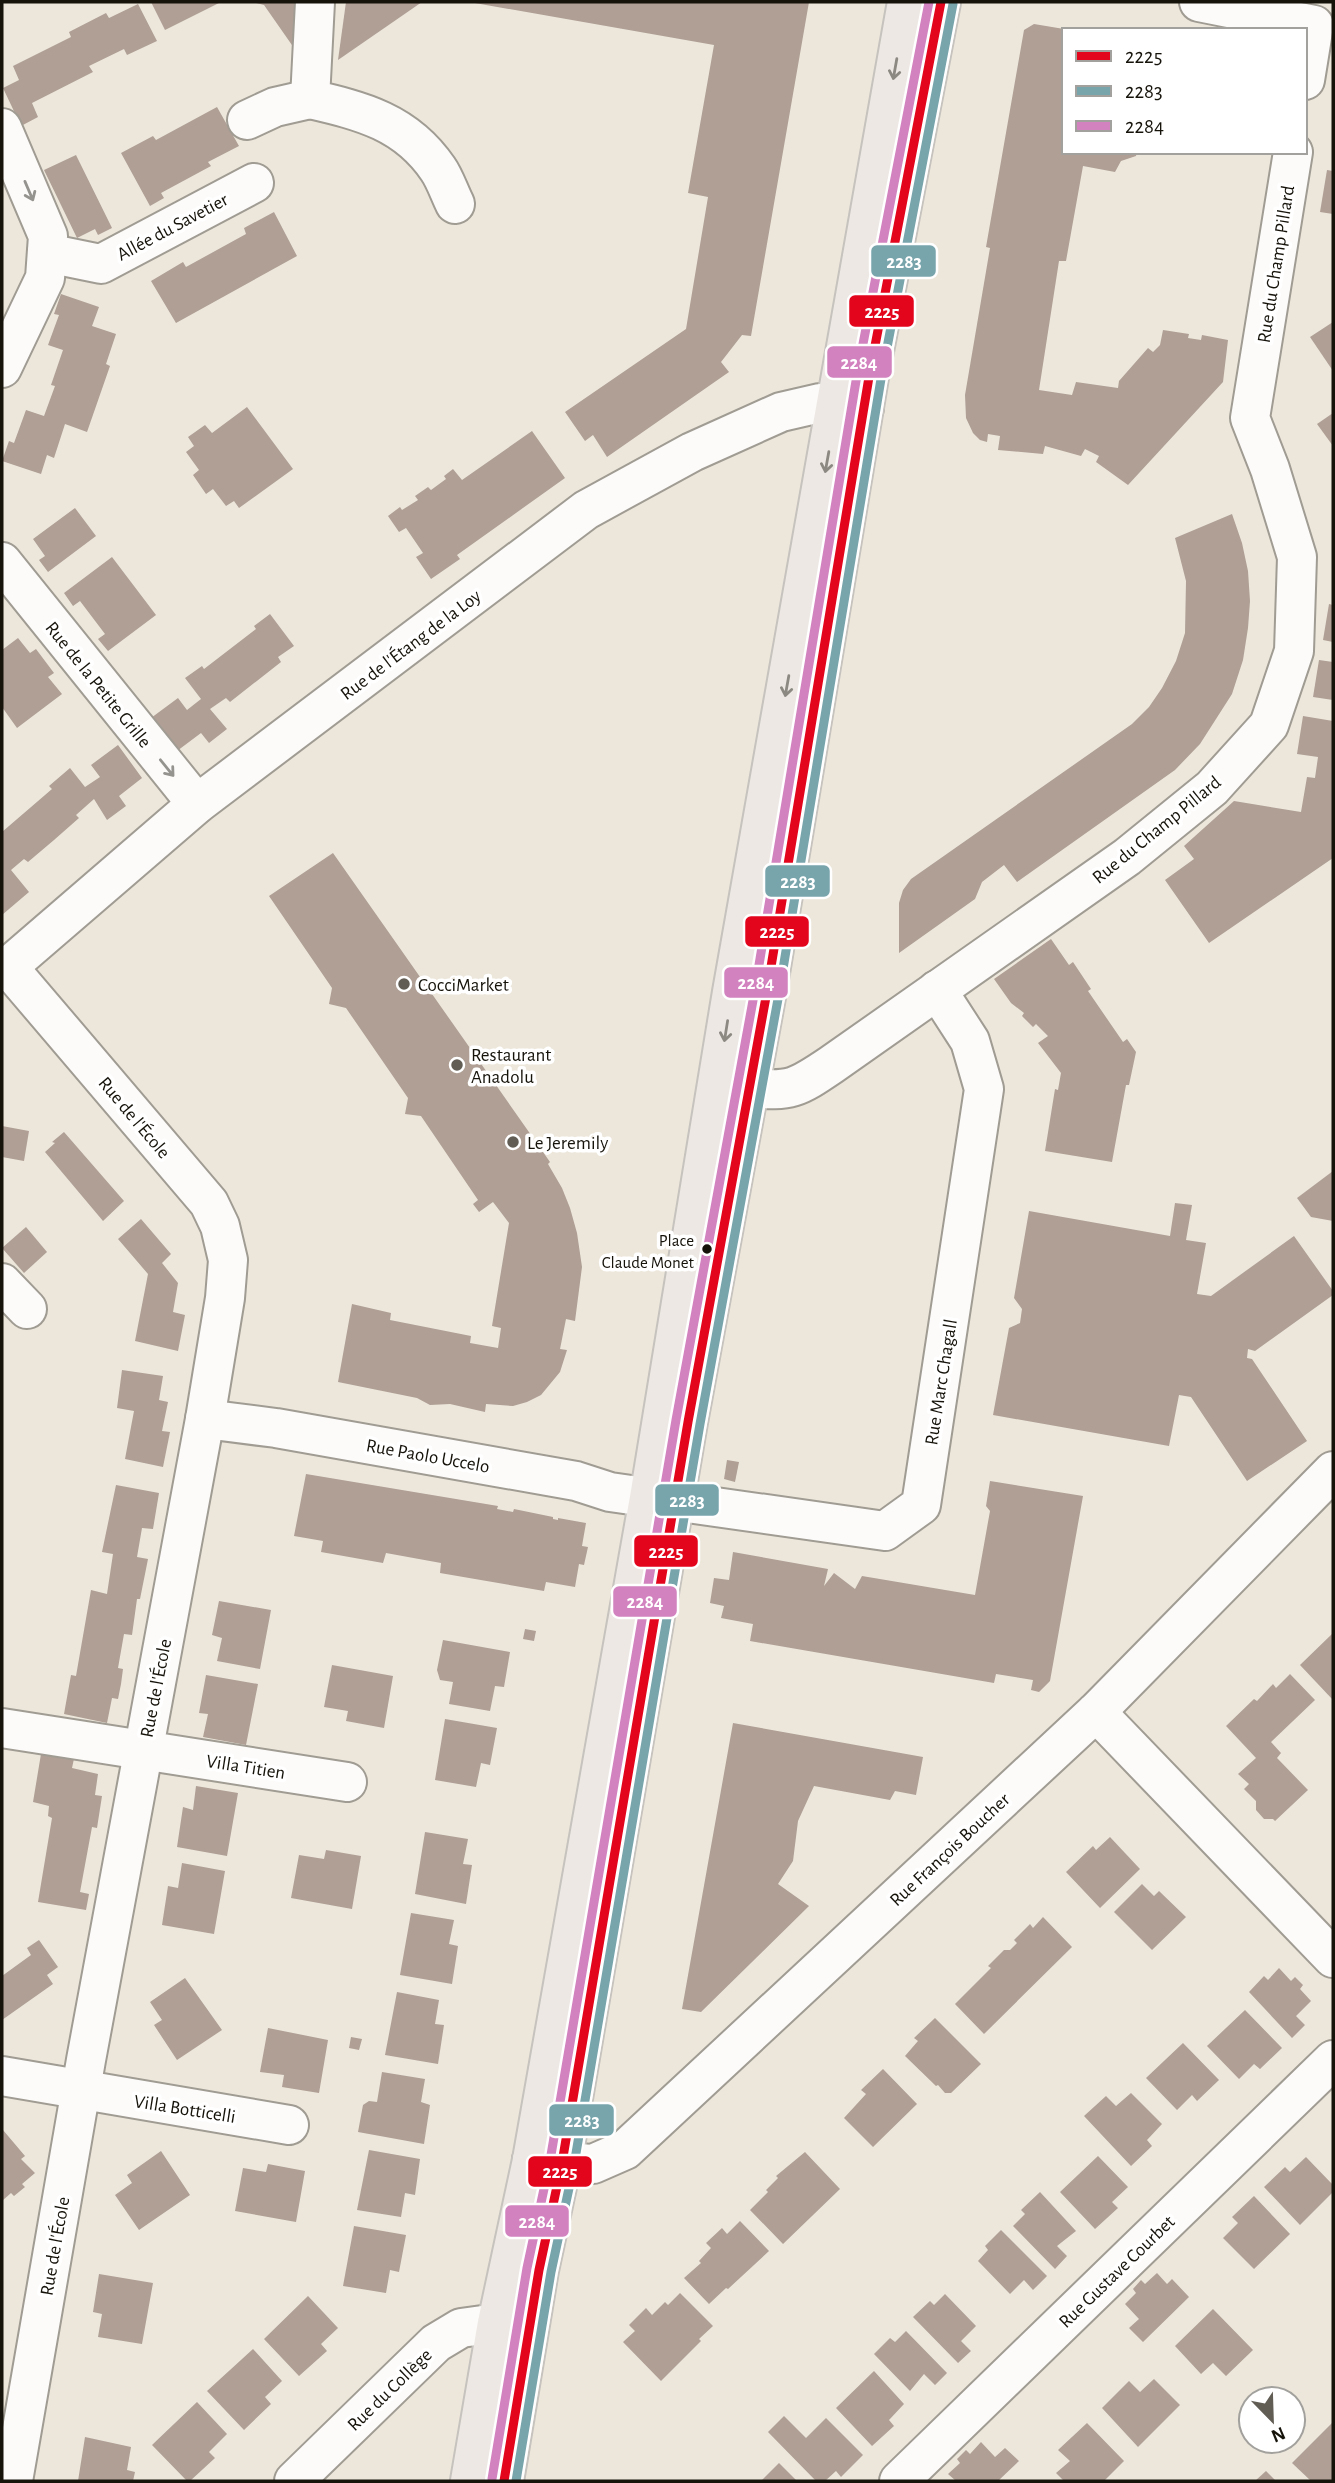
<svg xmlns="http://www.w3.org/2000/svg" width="1335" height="2483" font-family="'Alegreya Sans',sans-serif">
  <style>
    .building { fill: #af9f95 }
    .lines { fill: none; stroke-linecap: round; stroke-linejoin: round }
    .minor-casing { stroke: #a09c93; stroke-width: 42 }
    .major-casing { stroke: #c6c2bd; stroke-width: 42 }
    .minor { stroke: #fcfbfa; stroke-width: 38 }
    .major { stroke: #ede8e3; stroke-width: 38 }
    .bus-1-casing { stroke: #fff; stroke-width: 14 }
    .bus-2-casing { stroke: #fff; stroke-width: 14 }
    .bus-3-casing { stroke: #fff; stroke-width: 14 }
    .bus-1 { stroke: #e3051c; stroke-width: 9 }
    .bus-2 { stroke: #78a4ac; stroke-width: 9 }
    .bus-3 { stroke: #d282be; stroke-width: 9 }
    .oneway { stroke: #8c8882 }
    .oneway2 { stroke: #94938e }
    .poi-dot { fill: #615d54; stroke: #fff; stroke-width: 2.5 }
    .bus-dot { fill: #16130b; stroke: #fff; stroke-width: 2.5 }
    .labels { text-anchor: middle; stroke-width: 7; stroke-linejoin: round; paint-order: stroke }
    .bus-label { font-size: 17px; fill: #16130b; stroke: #fff; text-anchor: end }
    .street-label { font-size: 19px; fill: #16130b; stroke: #fff }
    .poi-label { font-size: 19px; fill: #16130b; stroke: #fff; text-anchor: start }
    .line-badge { stroke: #fff; stroke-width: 2.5 }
    .badge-label { font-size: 19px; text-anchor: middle; font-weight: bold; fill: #fff }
  </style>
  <rect width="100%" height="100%" fill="#ede7db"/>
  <g class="building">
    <path d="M151 2H221L165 30Z"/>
    <path d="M252 2H303L294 48 264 5Z"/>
    <path d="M346 2H422L338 60Z"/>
    <path d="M469 2H809L751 336 742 335 721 362 729 372 607 457 593 435 585 441 565 412 686 329 708 197 688 193 714 45Z"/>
    <path d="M138 4 157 41 127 55 124 49 89 66 93 72 32 103 38 117 21 126 3 88 19 80 13 66 71 37 69 32 106 13 109 18Z"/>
    <path d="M1034 24 1064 29V152H1137L1136 156 1121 161 1115 172 1083 166 1066 261H1059L1039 390 1072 395 1076 382 1118 388 1119 381 1148 348 1153 352 1160 345 1163 330 1189 334 1188 338 1201 340 1202 335 1228 340 1223 382 1128 485 1096 462 1099 456 1085 449 1081 456 1045 446 1043 454 998 450 1000 436 988 434 987 442 980 440 973 433 966 418 965 395 990 248 986 247 1024 30Z"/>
    <path d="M217 107 239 146 208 162 211 166 161 193 164 198 150 206 121 153 153 136 156 140Z"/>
    <path d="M76 155 112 228 98 235 95 229 77 238 44 170Z"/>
    <path d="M1327 170 1333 171V214L1320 212Z"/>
    <path d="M274 212 297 256 176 323 151 281 183 262 186 267 246 234 244 228Z"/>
    <path d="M61 294 99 307 92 326 116 334 106 364 110 366 87 432 65 424 54 458 47 455 41 474 2 461 9 441 14 443 26 410 44 416 55 386 51 385 63 350 48 345 59 315 54 314Z"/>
    <path d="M1333 322V371L1310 337Z"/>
    <path d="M247 407 293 469 239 508 234 501 226 506 213 489 206 494 193 475 199 470 186 452 194 446 188 437 205 425 212 433Z"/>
    <path d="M1333 413V446L1317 424Z"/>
    <path d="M532 431 565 478 457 555 460 559 431 579 416 557 423 553 406 528 399 532 388 516 400 507 402 510 418 500 415 496 428 487 431 490 446 479 444 476 453 469 462 480Z"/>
    <path d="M75 508 96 536 48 572 39 560 45 556 33 539Z"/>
    <path d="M1232 514 1242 543 1248 571 1250 601 1248 628 1243 660 1232 694 1200 744 1175 770 1017 882 1004 865 982 882 975 899 899 953V903L903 890 911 879 1132 724 1149 707 1162 688 1176 661 1185 633 1186 581 1175 538Z"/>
    <path d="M112 557 156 615 108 651 98 639 105 634 80 601 73 606 64 593Z"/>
    <path d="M1329 604 1333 605V642L1323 640Z"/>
    <path d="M270 614 294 646 278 657 281 662 230 702 226 698 210 709 227 729 209 743 201 733 177 751 151 718 178 698 187 710 201 699 185 678 202 666 204 669 256 629 254 626Z"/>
    <path d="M18 638 30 653 36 649 54 673 48 677 62 694 17 728 2 707V650Z"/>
    <path d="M1319 660 1333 662V700L1313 697Z"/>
    <path d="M1303 716 1333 721V858L1209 943 1165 880 1194 859 1184 846 1234 801 1301 812 1307 777 1315 778 1318 757 1297 754Z"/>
    <path d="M118 745 142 778 119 796 126 806 107 820 94 799 76 815 79 818 54 840 28 862 24 859 11 870 29 892 2 915V832L52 789 49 786 70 768 85 787 100 777 91 765Z"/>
    <path d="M333 853 550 1162 548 1164 562 1188 570 1208 577 1233 582 1267 575 1321 566 1319 560 1349 567 1350 560 1372 541 1395 527 1402 513 1406 486 1404 485 1412 450 1404 430 1405 417 1398 338 1382 352 1304 391 1313 390 1320 471 1336 470 1343 498 1348 501 1328 492 1326 509 1223 493 1202 479 1212 473 1204 478 1200 421 1116 405 1114 408 1098 346 1008 329 1004 332 988 269 896Z"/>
    <path d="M1051 939 1069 965 1073 962 1091 989 1088 991 1123 1042 1127 1039 1136 1052 1129 1085H1126L1112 1162 1045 1151 1055 1089 1058 1090 1061 1073 1038 1043 1048 1036 1036 1024 1033 1027 1022 1016 1024 1013 1011 1003 994 979Z"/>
    <path d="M2 1126 29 1131 24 1161 2 1157Z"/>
    <path d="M64 1132 124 1201 103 1221 45 1152 55 1143 52 1142Z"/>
    <path d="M1333 1171V1221L1311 1217 1297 1198Z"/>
    <path d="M1175 1203 1192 1205 1186 1240 1206 1243 1197 1294 1211 1296 1294 1236 1333 1291V1295L1255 1351 1248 1349 1247 1358 1252 1359 1307 1441 1247 1481 1191 1397 1179 1395 1169 1446 993 1415 1009 1328 1020 1323 1022 1309 1014 1298 1029 1211 1170 1236Z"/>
    <path d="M141 1219 171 1254 162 1263 178 1283 173 1312 185 1315 178 1351 135 1341 148 1274 118 1239Z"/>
    <path d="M26 1227 47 1252 24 1273 2 1248Z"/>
    <path d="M122 1370 163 1376 159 1400 168 1402 162 1431 170 1432 163 1467 125 1459 134 1411 117 1408Z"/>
    <path d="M727 1460 739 1462 735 1482 724 1479Z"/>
    <path d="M306 1474 498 1506 497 1509 513 1512 514 1509 553 1517V1519L558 1520V1518L586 1523 582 1546 588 1547 584 1565 579 1564 575 1587 546 1582 544 1591 440 1573 441 1563 386 1553 383 1563 321 1552 323 1541 294 1536Z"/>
    <path d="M990 1481 1083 1496 1050 1681 1039 1692 1031 1690 1033 1680 996 1674 994 1683 750 1641 753 1624 721 1618 724 1606 710 1603 714 1578 729 1580 733 1552 828 1569 824 1586 834 1573 855 1589 862 1576 975 1595 990 1511 986 1506Z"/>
    <path d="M116 1485 159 1493 153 1529 142 1528 137 1557 148 1559 140 1599H137L132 1635 124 1634 118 1668 123 1669 121 1684 118 1699 112 1698 107 1723 64 1714 71 1675 76 1676 91 1590 107 1594 113 1554 102 1552Z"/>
    <path d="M219 1601 271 1610 260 1669 217 1661 222 1638 212 1635Z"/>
    <path d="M525 1629 536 1631 534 1641 523 1639Z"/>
    <path d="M1333 1633V1700L1300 1665Z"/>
    <path d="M443 1640 510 1652 504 1687 495 1686 490 1711 449 1704 453 1682 440 1680 437 1670Z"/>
    <path d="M332 1665 393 1676 384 1728 346 1721 348 1711 324 1707Z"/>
    <path d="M1290 1674 1315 1700 1271 1742 1281 1753 1277 1758 1308 1790 1275 1821 1273 1819H1264L1256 1810V1801L1244 1789 1249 1784 1238 1774 1256 1758 1226 1726 1254 1699 1257 1701 1273 1684 1276 1688Z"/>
    <path d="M206 1675 258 1684 246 1745 203 1737 208 1714 199 1713Z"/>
    <path d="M445 1719 497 1728 490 1765 481 1763 476 1787 435 1780Z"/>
    <path d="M733 1723 923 1757 916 1795 895 1791 890 1800 814 1786 798 1821 793 1861 778 1884 809 1906 701 2012 682 2009Z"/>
    <path d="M42 1748 75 1754 72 1768 98 1774 95 1795 102 1796 97 1828 92 1827 80 1892 89 1894 86 1910 38 1902 52 1818 48 1816 49 1806 33 1802Z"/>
    <path d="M196 1786 238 1793 227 1856 177 1847 183 1807 193 1810Z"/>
    <path d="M425 1832 468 1839 463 1864 472 1865 466 1904 415 1894Z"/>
    <path d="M1110 1837 1140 1869 1100 1908 1066 1872 1093 1846 1096 1850Z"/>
    <path d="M326 1850 361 1856 352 1909 291 1898 299 1855 324 1859Z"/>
    <path d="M182 1863 225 1871 214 1934 162 1925 168 1886 178 1888Z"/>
    <path d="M1142 1884 1154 1896 1159 1891 1186 1917 1152 1950 1114 1912Z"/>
    <path d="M411 1913 454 1920 449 1944 458 1946 452 1984 400 1975Z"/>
    <path d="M1043 1917 1072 1947 984 2034 955 2004 991 1968 988 1966 1004 1950H1010L1017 1943 1014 1940 1030 1924 1033 1928Z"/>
    <path d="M39 1940 58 1967 47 1975 53 1984 2 2020V1976L31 1955 27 1948Z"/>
    <path d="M1279 1968 1291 1981 1295 1977 1303 1985 1300 1989 1311 2001 1296 2016 1305 2025 1292 2038 1249 1992 1264 1976 1268 1980Z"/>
    <path d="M185 1978 222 2030 177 2060 154 2025 162 2020 150 2002Z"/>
    <path d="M397 1992 439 2000 435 2024 444 2025 438 2064 385 2055Z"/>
    <path d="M1245 2010 1282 2048 1260 2069 1254 2064 1239 2079 1207 2046Z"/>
    <path d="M935 2018 981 2064 951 2093H945L938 2085 936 2086 905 2056 918 2041 914 2038Z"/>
    <path d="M268 2028 328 2040 319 2093 282 2087 284 2075 260 2072Z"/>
    <path d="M351 2037 362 2039 359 2050 349 2048Z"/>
    <path d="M1183 2043 1219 2080 1197 2101 1192 2095 1177 2110 1146 2078Z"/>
    <path d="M883 2069 917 2104 873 2147 844 2118 866 2094 861 2090Z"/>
    <path d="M382 2072 425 2079 421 2102 430 2105 424 2144 358 2132 363 2105 369 2101 377 2102Z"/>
    <path d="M1131 2093 1162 2124 1147 2140 1152 2146 1131 2166 1084 2116 1106 2096 1116 2106Z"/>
    <path d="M3 2130 25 2156 21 2159 35 2173 22 2184 25 2187 14 2196 11 2193 2 2201Z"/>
    <path d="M369 2150 420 2159 415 2195 405 2193 401 2217 357 2210Z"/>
    <path d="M161 2151 190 2195 139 2230 115 2195 132 2183 127 2175Z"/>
    <path d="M805 2152 840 2189 783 2244 750 2210 768 2192 766 2190 778 2178 776 2176Z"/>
    <path d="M1098 2156 1128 2187 1112 2202 1118 2208 1095 2229 1060 2192Z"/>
    <path d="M1306 2157 1333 2185V2192L1300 2225 1264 2187 1285 2167 1290 2172Z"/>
    <path d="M268 2164 305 2171 296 2222 235 2211 243 2168 266 2172Z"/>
    <path d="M1040 2192 1076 2231 1057 2246 1067 2256 1055 2269 1013 2226 1025 2214 1021 2210Z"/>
    <path d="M1254 2196 1290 2234 1254 2269 1223 2238 1238 2223 1232 2217Z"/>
    <path d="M740 2221 769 2251 728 2289 726 2288 709 2304 684 2278 701 2263 699 2261 711 2248 706 2243 722 2228 727 2234Z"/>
    <path d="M354 2226 406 2235 399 2272 390 2270 386 2293 343 2286Z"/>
    <path d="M1001 2230 1047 2276 1033 2290 1024 2280 1010 2294 978 2261 988 2250 985 2246Z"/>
    <path d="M1157 2273 1167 2284 1172 2279 1189 2297 1143 2342 1129 2328 1139 2319 1125 2304 1136 2293 1133 2289 1141 2280 1145 2284Z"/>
    <path d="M99 2274 153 2283 142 2344 98 2337 102 2314 93 2312Z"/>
    <path d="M680 2293 713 2326 699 2339 701 2341 661 2381 623 2342 635 2331 629 2325 646 2308 652 2315 665 2302 668 2305Z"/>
    <path d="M945 2294 976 2326 961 2341 971 2351 958 2363 913 2317 930 2301 934 2305Z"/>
    <path d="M308 2296 338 2328 321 2344 327 2351 299 2376 264 2339Z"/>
    <path d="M1213 2309 1253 2350 1226 2376 1213 2363 1201 2374 1175 2346Z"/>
    <path d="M906 2331 947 2373 935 2385 924 2374 910 2391 874 2354 890 2338 895 2342Z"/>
    <path d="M253 2349 282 2381 265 2397 271 2404 244 2430 207 2391Z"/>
    <path d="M874 2371 904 2404 889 2420 894 2426 872 2446 836 2408Z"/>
    <path d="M1154 2379 1180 2405 1138 2447 1102 2408 1129 2381 1140 2392Z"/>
    <path d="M197 2402 227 2434 209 2452 215 2458 190 2481H187L152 2445Z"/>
    <path d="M784 2416 806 2438 826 2418 863 2455 841 2477 836 2471 825 2481H816L768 2432Z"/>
    <path d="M1333 2422V2481H1311L1292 2463Z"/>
    <path d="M1087 2423 1124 2461 1104 2481H1064L1056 2473 1070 2461 1058 2450Z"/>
    <path d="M85 2437 131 2447 127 2470 135 2472 133 2481H78Z"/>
    <path d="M981 2442 995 2457 1005 2448 1019 2461 998 2481H956L948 2474 960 2463 957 2459 966 2450 970 2454Z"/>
    <path d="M779 2463 797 2481H761Z"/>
    <path d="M1266 2471 1276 2481H1255Z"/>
  </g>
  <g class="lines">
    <defs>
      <g id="minor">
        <path d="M315 2 310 99C362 111 406 122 438 169 445 179 449 192 455 204"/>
        <path d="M1199 2 1314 25 1305 80"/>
        <path d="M247 120 275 107 310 99"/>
        <path d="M2 128 48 236 45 278 2 368"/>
        <path d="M47 253 101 264 254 183"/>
        <path d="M2 562 197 804"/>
        <path d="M8 967 209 1203 220 1226 228 1260 225 1298 205 1419 86 2060 13 2481"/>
        <path d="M2 972 197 804 586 510 692 452 781 412 820 403 864 408"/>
        <path d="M749 1088C791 1092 797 1088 831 1065L1127 857 1212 788 1269 725 1294 651 1297 557 1270 469 1250 418 1293 152"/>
        <path d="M2 1283 27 1309"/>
        <path d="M205 1419 276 1428 576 1481 610 1492 885 1531 921 1505 984 1089 970 1041 937 990"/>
        <path d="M1096 1712 1333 1958"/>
        <path d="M2 1728 347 1782"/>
        <path d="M2 2076 289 2125"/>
        <path d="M532 2160 593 2164 625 2150 1096 1712 1333 1471"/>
        <path d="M294 2481 436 2343 461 2328 497 2323"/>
        <path d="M899 2481 1333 2060"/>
      </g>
      <g id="major">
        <path d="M470 2481 497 2323 532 2160 649 1498 732 992 907 2"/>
        <path d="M504 2481 539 2270 562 2163 688 1422 766 997 869 377 941 2"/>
      </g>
    </defs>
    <use href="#minor" class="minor-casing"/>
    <use href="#major" class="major-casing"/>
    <use href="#minor" class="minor"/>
    <use href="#major" class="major"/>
    <defs>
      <path id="bus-1" d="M504 2481 539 2270 562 2163 688 1422 766 997 869 377 941 2"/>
      <path id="bus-2" d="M516 2481 551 2272 574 2165 700 1424 778 999 881 379 953 4"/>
      <path id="bus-3" d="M492 2479 527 2268 550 2161 676 1420 754 995 857 375 929 2"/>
    </defs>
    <use href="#bus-1" class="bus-1-casing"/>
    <use href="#bus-2" class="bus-2-casing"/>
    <use href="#bus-3" class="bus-3-casing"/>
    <use href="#bus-1" class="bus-1"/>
    <use href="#bus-2" class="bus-2"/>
    <use href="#bus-3" class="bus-3"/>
  </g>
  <defs><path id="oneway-shaft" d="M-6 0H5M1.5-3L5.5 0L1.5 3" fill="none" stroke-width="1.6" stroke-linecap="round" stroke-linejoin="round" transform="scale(1.75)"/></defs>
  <g class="oneway">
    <use href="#oneway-shaft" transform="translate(895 69) rotate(100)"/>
    <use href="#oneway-shaft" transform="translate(827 462) rotate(100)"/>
    <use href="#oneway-shaft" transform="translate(787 686) rotate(100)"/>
    <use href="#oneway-shaft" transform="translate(726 1031) rotate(99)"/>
  </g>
  <g class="oneway2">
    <use href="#oneway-shaft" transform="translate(29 191) rotate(67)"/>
    <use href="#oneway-shaft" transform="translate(167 768) rotate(51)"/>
  </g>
  <g class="poi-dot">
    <circle cx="404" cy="984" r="7"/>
    <circle cx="457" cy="1065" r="7"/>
    <circle cx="513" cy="1142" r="7"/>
  </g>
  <circle class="bus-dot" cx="707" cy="1249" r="6"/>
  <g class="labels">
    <g class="bus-label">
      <text x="694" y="1246">Place<tspan x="694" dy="22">Claude Monet</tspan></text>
    </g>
    <g class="street-label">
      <text transform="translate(172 226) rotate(-28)" y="7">Allée du Savetier</text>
      <text transform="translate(1275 264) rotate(-81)" y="7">Rue du Champ Pillard</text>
      <text transform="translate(410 644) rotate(-37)" y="7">Rue de l'Étang de la Loy</text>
      <text transform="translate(99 684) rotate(51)" y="7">Rue de la Petite Grille</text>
      <text transform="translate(1156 829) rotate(-39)" y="7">Rue du Champ Pillard</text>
      <text transform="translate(135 1117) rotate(50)" y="7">Rue de l'École</text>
      <text transform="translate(940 1382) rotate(-81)" y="7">Rue Marc Chagall</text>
      <text transform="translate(428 1455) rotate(10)" y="7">Rue Paolo Uccelo</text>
      <text transform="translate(155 1688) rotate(-79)" y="7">Rue de l'École</text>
      <text transform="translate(246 1766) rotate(9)" y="7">Villa Titien</text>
      <text transform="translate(949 1849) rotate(-43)" y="7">Rue François Boucher</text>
      <text transform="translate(185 2108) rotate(9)" y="7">Villa Botticelli</text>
      <text transform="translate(54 2246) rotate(-80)" y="7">Rue de l'École</text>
      <text transform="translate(1116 2271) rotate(-44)" y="7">Rue Gustave Courbet</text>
      <text transform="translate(389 2389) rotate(-44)" y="7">Rue du Collège</text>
    </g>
    <g class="poi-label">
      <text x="418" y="991">CocciMarket</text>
      <text x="471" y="1061">Restaurant<tspan x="471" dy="22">Anadolu</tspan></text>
      <text x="527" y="1149">Le Jeremily</text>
    </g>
  </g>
  <g class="line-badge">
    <rect x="870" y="244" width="67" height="34" rx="7" fill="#78a4ac"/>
    <rect x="848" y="294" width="67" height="34" rx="7" fill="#e3051c"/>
    <rect x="826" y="345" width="67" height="34" rx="7" fill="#d282be"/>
    <rect x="764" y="864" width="67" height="34" rx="7" fill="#78a4ac"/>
    <rect x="744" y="915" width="66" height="33" rx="7" fill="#e3051c"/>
    <rect x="723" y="966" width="66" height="33" rx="7" fill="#d282be"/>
    <rect x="654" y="1483" width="66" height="34" rx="7" fill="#78a4ac"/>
    <rect x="633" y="1534" width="66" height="34" rx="7" fill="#e3051c"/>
    <rect x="612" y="1585" width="66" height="33" rx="7" fill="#d282be"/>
    <rect x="548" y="2103" width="67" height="34" rx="7" fill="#78a4ac"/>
    <rect x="527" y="2155" width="66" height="33" rx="7" fill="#e3051c"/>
    <rect x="504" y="2204" width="66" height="34" rx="7" fill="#d282be"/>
  </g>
  <g class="badge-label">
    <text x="904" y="268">2283</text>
    <text x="882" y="318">2225</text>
    <text x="859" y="369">2284</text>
    <text x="798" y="888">2283</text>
    <text x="777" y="938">2225</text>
    <text x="756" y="989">2284</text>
    <text x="687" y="1507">2283</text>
    <text x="666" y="1558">2225</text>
    <text x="645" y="1608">2284</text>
    <text x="582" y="2127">2283</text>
    <text x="560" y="2178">2225</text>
    <text x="537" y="2228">2284</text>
  </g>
  <rect width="1335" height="2483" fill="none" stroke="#16130b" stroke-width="7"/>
  <rect x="1062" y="28" width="245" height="126" fill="#ffffff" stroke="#a2a19d" stroke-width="2"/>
  <rect x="1076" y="51" width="35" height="10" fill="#e3051c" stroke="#a2a19d" stroke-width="2"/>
  <text x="1125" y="63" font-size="21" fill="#16130b">2225</text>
  <rect x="1076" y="86" width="35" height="10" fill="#78a4ac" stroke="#a2a19d" stroke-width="2"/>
  <text x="1125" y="98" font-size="21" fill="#16130b">2283</text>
  <rect x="1076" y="121" width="35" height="10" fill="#d282be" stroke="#a2a19d" stroke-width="2"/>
  <text x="1125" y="133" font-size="21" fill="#16130b">2284</text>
  <g transform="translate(1272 2420) rotate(157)"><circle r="33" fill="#ffffff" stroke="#a2a19d" stroke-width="2"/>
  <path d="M0-5L12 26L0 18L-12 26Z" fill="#615d54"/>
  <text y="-10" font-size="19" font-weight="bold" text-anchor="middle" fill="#16130b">N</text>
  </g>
</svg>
